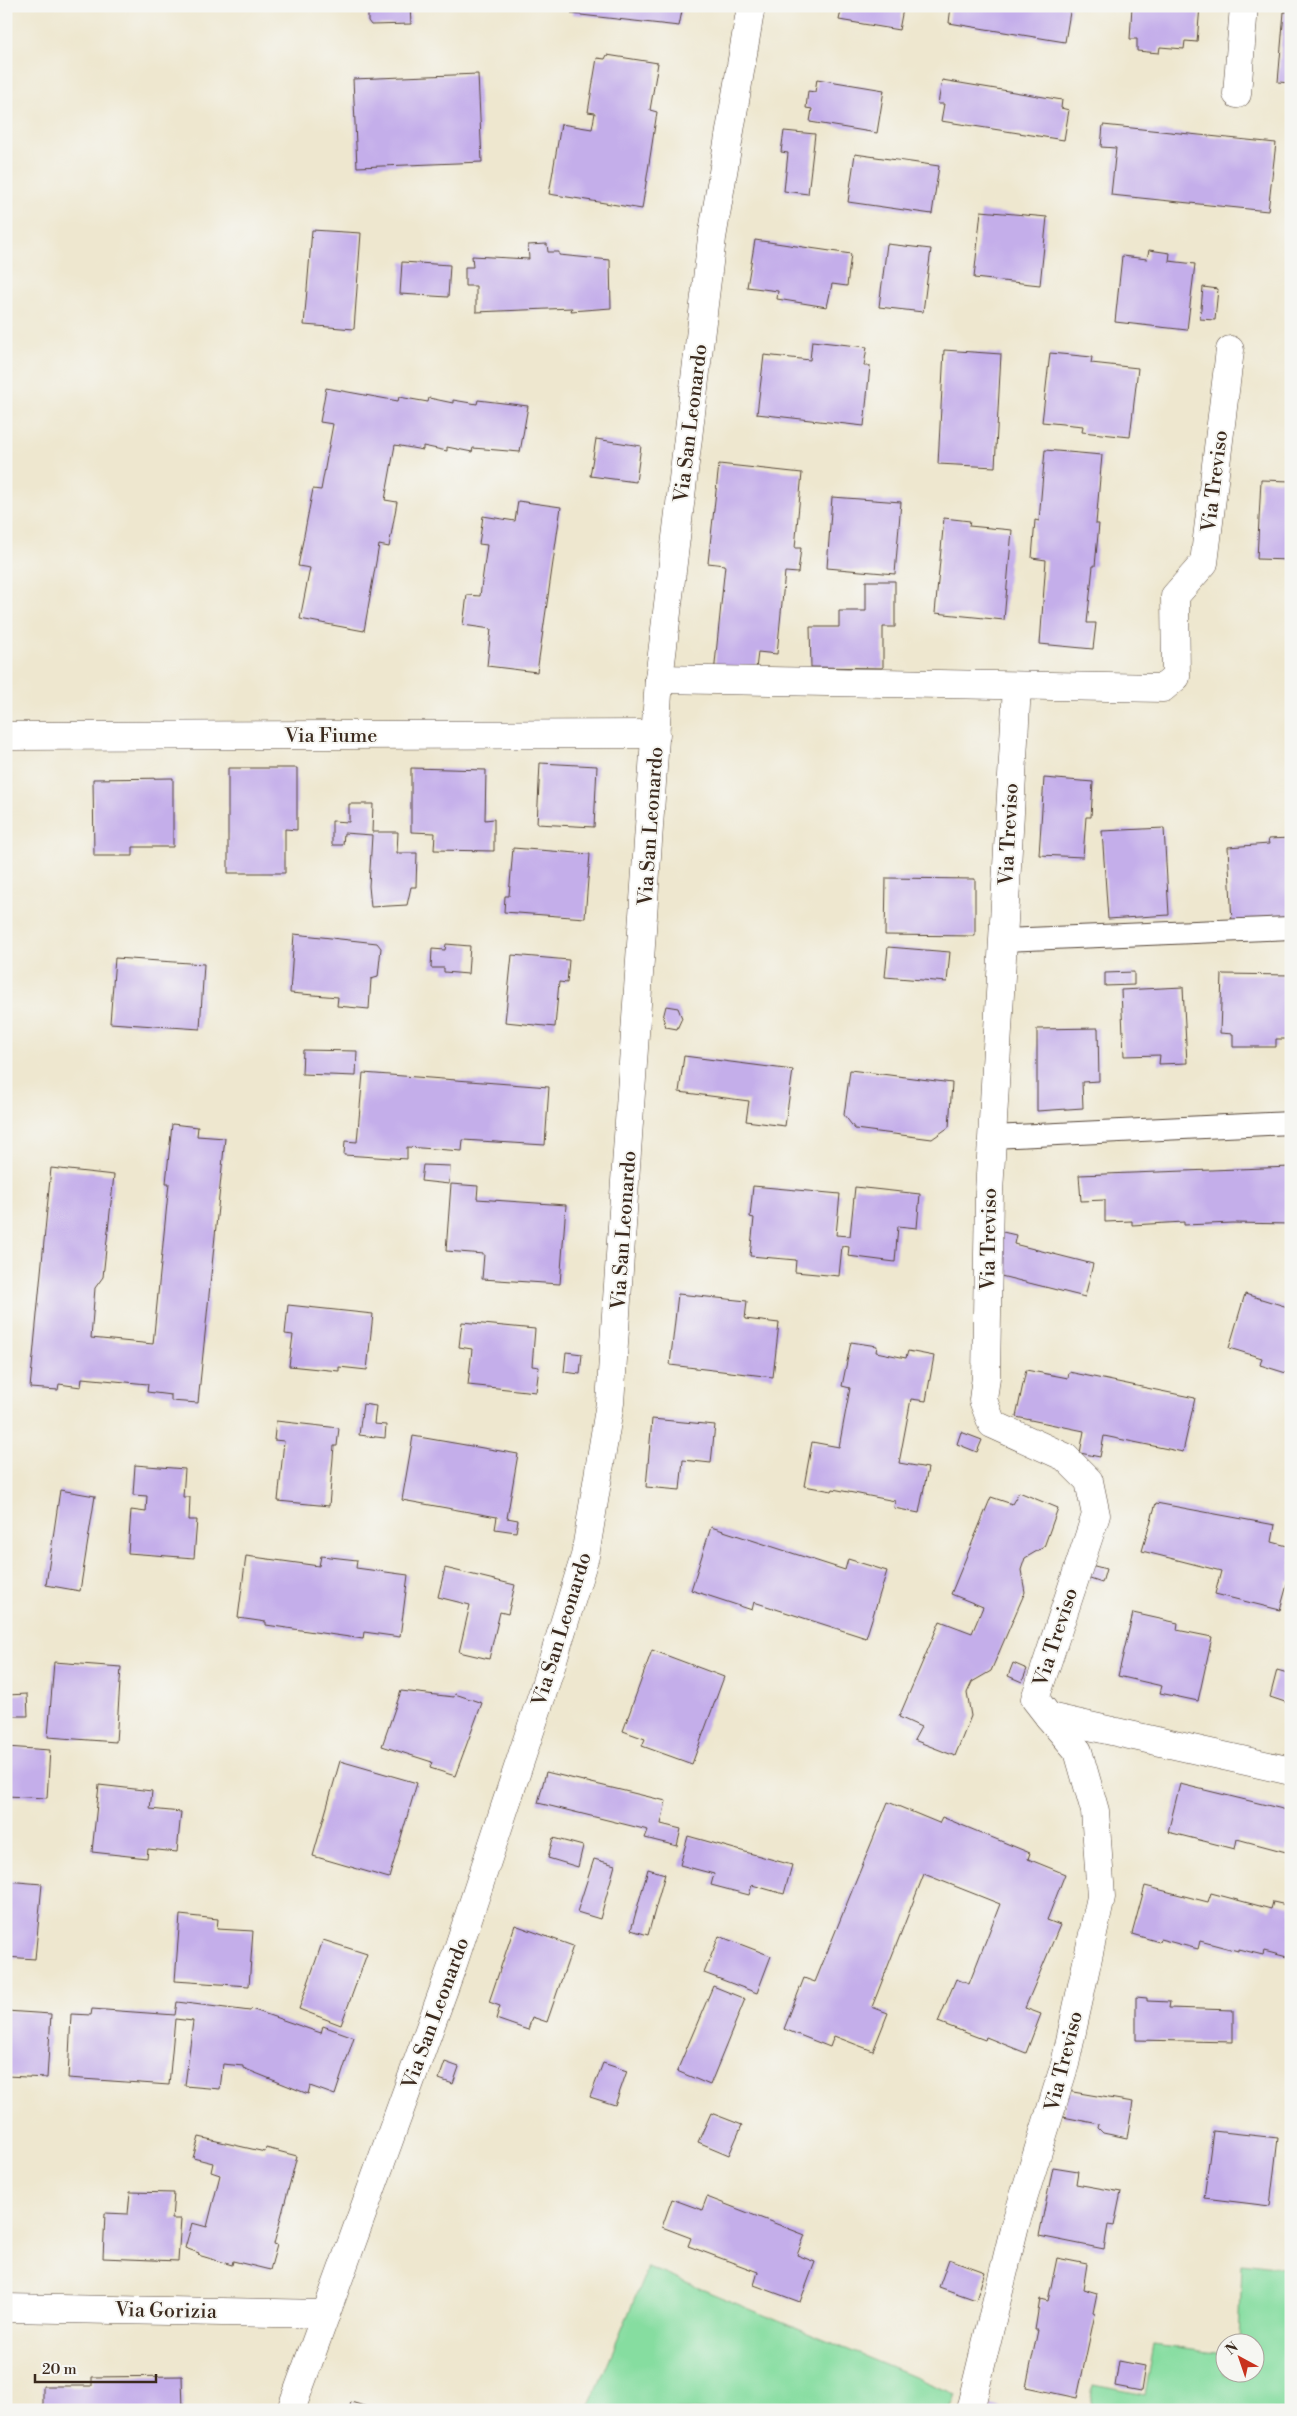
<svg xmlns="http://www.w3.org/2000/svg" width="1297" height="2416" font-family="'Libre Bodoni',serif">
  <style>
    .green { fill: #86dda0; stroke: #60845f }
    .building { fill: #c4aeea }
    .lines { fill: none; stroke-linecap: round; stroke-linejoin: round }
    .service-casing { stroke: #564639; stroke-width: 24 }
    .minor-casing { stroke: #564639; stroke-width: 29 }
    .secondary-casing { stroke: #564639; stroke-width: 29 }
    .service { stroke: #fff; stroke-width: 22 }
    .minor { stroke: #fff; stroke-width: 28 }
    .secondary { stroke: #fff; stroke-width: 28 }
    .labels { text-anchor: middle; stroke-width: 4; stroke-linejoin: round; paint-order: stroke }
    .street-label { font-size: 20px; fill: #3b2a1e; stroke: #f6f6f2 }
  </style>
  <rect width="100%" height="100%" fill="#f6f6f2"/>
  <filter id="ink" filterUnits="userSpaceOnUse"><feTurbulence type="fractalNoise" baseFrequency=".02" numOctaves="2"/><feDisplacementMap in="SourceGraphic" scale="10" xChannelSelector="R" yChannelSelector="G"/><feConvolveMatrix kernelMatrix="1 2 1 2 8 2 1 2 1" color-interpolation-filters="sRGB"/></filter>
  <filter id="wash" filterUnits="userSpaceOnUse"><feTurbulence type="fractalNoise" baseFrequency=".0096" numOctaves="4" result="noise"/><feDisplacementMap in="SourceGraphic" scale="20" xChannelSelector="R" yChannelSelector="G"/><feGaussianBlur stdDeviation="1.12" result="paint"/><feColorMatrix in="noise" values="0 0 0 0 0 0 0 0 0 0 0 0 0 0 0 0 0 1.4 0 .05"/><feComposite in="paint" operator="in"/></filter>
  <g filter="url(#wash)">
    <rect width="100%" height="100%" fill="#eee7cf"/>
    <g class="green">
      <path d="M1242 2263 1291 2269V2410H1124L1090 2406 1093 2385 1145 2395 1154 2345 1224 2354V2374H1254V2344L1239 2343Z"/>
      <path d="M648 2267 955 2394 949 2410H588Z"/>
    </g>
    <g id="blocks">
      <g class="building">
        <path d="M368 6H410L411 24 371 25 368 21Z"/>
        <path d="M572 6H683L679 26 572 14Z"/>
        <path d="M842 6H887L903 9 899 30 839 20Z"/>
        <path d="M951 6H1071L1065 42 949 23Z"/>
        <path d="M1132 6H1200L1197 42 1185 41 1184 49 1160 47 1159 53 1137 51V39H1130Z"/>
        <path d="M1284 12H1291V83L1278 82Z"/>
        <path d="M607 55 658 63 650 110 657 112 642 209 549 194 561 124 592 129 595 113 588 112 597 58 605 59Z"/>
        <path d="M478 74 482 162 357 167 353 79Z"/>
        <path d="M817 79 884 90 877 133 810 122 812 109 806 108 808 91 815 92Z"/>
        <path d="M942 80 1062 100 1061 108 1069 110 1064 140 941 121 944 104H938Z"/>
        <path d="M1103 125 1276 143 1268 211 1111 195 1116 148 1101 147Z"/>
        <path d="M784 131 815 134 808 194 784 191 788 153 781 152Z"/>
        <path d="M855 154 939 166 932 214 848 202Z"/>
        <path d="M981 211 1047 217 1040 285 974 278Z"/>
        <path d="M312 230 361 233 354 329 304 325Z"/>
        <path d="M755 240 851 254 847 286 832 284 827 307 777 299 778 291 747 287Z"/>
        <path d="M547 244 548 252H559V255L610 260 611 308 571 311 572 308 476 312V286H465V267H473L472 256 529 259 528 245Z"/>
        <path d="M887 244 931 249 923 312 879 307Z"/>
        <path d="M1149 250 1170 253 1169 261 1195 264 1187 330 1115 322 1122 256 1147 259Z"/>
        <path d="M402 262 450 265 448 297 400 294Z"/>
        <path d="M1203 287 1218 289 1215 320 1200 319Z"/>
        <path d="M812 341 867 347 864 366H870L864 426 757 414 764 355 810 360Z"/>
        <path d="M944 350 1001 354 995 467 938 464Z"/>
        <path d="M1050 353 1092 357 1091 363 1138 368 1130 437 1082 432 1083 426 1042 422Z"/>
        <path d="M326 388 398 401 399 397 428 402 429 398 453 403V400L477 404 478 400 528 406 520 452 473 448 472 452 447 447V451L423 446V450L395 445 385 500 397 502 389 547 379 545 364 631 300 619 310 568 298 566 313 489 321 490 333 424 320 422Z"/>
        <path d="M596 439 641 446 636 482 590 476Z"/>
        <path d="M1045 450 1102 455 1096 524H1099L1095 566H1093L1087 623H1096L1093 649 1040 644 1046 560 1032 558 1035 520 1039 521Z"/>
        <path d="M719 464 802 473 795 548H801L798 573 785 572 777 654 758 652 756 669 714 674 725 565 708 563Z"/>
        <path d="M1261 480 1291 481V560L1257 559Z"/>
        <path d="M832 497 901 502 895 574 827 568Z"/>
        <path d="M518 501 561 507 537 672 487 666 491 629 463 625 467 595 480 596 487 545 479 544 483 516 515 521Z"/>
        <path d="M944 518 970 521 969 526 1012 530 1004 620 935 613Z"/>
        <path d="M866 581H895V627H883V668L811 667 810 627H839V611H866Z"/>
        <path d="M540 763 597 766 594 827 537 824Z"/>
        <path d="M228 768H297V830L285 829V873H228Z"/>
        <path d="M411 768 486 770 485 820 494 819V851L434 850 435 833 411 832Z"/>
        <path d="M173 778V847H133V856H94L93 779Z"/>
        <path d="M1044 778 1093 782 1091 817H1086L1083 857 1039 855Z"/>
        <path d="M349 804H373L372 832H398L397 853H417L416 887H411L407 905 371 907 369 886 372 835 344 833 343 845H332V821L349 822Z"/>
        <path d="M1164 828 1169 915 1108 919 1102 831Z"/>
        <path d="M1291 838V920L1232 923 1228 847 1269 844 1268 839Z"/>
        <path d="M513 848 590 854 585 918 504 912 505 896H509Z"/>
        <path d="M886 878 975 879V936L885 935Z"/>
        <path d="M294 934 377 943 381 948 378 977 371 979 369 1009 337 1006 338 997 290 993Z"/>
        <path d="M446 944 470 946 468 974 444 972V968H431L432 949 445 950Z"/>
        <path d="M888 947 950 952 947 982 885 977Z"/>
        <path d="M512 955 569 960 567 983 559 982 555 1027 505 1022Z"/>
        <path d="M115 958 204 964 200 1029 110 1023Z"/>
        <path d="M1134 972V985L1105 986V973Z"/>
        <path d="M1222 974 1291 975V1039H1276V1047H1233V1034L1220 1033Z"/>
        <path d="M1183 987 1187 1063 1159 1064 1160 1055 1124 1056 1121 990Z"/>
        <path d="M666 1006 678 1008 682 1018 677 1029 666 1027 663 1018Z"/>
        <path d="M1098 1028 1099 1081 1082 1082 1083 1108 1037 1111V1029Z"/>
        <path d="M303 1050 357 1051 356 1076 302 1074Z"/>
        <path d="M684 1056 793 1070 785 1126 746 1121 749 1101 679 1092Z"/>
        <path d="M850 1070 952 1083 949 1127 932 1139 855 1129 844 1115Z"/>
        <path d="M363 1073 549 1087 545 1145 463 1140 462 1151 407 1147V1159L344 1155 345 1141 357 1142Z"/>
        <path d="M172 1124 198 1127 197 1136 225 1138 198 1403 171 1401V1395L147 1392 148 1384 82 1378 81 1387 59 1384 58 1390 30 1388 51 1168 114 1175 103 1277 95 1288 91 1338 153 1344 169 1183H166Z"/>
        <path d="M423 1165 450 1166 449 1184 421 1181Z"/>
        <path d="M1291 1167V1224L1233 1223 1184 1225V1222L1132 1225V1221L1105 1222V1200L1081 1201 1079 1175Z"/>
        <path d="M451 1184 478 1186 477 1199 566 1205 560 1284 482 1279 484 1254 446 1251Z"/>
        <path d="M753 1186 840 1194 836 1235 850 1236 855 1187 920 1194 917 1228 898 1226 895 1262 848 1256 849 1247 842 1246 839 1276 795 1272 796 1260 750 1256 754 1218 750 1217Z"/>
        <path d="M994 1230 1016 1235 1014 1244 1093 1264 1085 1297 989 1273Z"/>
        <path d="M678 1294 747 1301 745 1319 779 1323 773 1377 670 1365Z"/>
        <path d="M1245 1294 1291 1308V1358L1286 1373 1260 1365 1262 1358 1229 1348Z"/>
        <path d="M288 1305 373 1314 367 1370 339 1367V1371L289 1366 293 1335 285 1334Z"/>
        <path d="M462 1322 535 1329 532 1366 539 1367 536 1392 468 1385 472 1349 459 1347Z"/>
        <path d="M851 1342 877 1346 876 1352 906 1358 908 1351 934 1356 926 1401 911 1399 899 1463 928 1468 919 1513 894 1508 895 1501 833 1489 832 1491 804 1486 812 1442 839 1447 850 1388 842 1386Z"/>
        <path d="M566 1352 582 1354 580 1374 564 1372Z"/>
        <path d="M1026 1370 1068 1378 1069 1372 1195 1398 1183 1452 1104 1436 1100 1457 1080 1453 1084 1431 1016 1417Z"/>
        <path d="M363 1404 376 1406 374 1424 386 1425 385 1438 359 1435Z"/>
        <path d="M652 1419 715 1425 711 1463 683 1460 680 1490 646 1487Z"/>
        <path d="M276 1421 339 1428 337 1446H334L329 1506 278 1501 284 1441 274 1440Z"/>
        <path d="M961 1432 982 1440 977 1452 957 1444Z"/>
        <path d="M413 1436 518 1454 507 1518 518 1520 516 1532 495 1529 497 1517 402 1500Z"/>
        <path d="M135 1465 185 1469 183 1497H190L189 1520H197L194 1558 128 1553 131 1510 146 1512 147 1496 133 1495Z"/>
        <path d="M60 1490 95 1496 80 1591 46 1585Z"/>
        <path d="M1019 1492 1058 1508 1044 1547 1025 1558 1021 1570 1025 1592 991 1671 972 1682 967 1693 971 1716 955 1756 914 1740 921 1727 899 1717 940 1621 972 1633 983 1607 951 1594 991 1497 1012 1504Z"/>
        <path d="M1156 1503 1275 1525 1272 1542 1291 1547V1582L1288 1581 1280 1610 1215 1594 1221 1571 1142 1551Z"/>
        <path d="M711 1527 845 1570 848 1559 887 1571 866 1638 754 1602 752 1610 691 1590Z"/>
        <path d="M246 1556 319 1566 321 1556 357 1560 356 1568 408 1575 400 1637 364 1632 363 1639 266 1625V1622L238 1618Z"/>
        <path d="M1091 1565 1106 1569 1102 1583 1087 1578Z"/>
        <path d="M445 1568 515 1585 508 1614 500 1612 489 1659 459 1652 470 1605 438 1597Z"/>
        <path d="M1133 1613 1178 1623 1177 1630 1212 1637 1198 1701 1160 1693 1162 1686 1118 1676Z"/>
        <path d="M652 1650 724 1677 692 1764 642 1746 645 1739 623 1731Z"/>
        <path d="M54 1662 121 1667 116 1742 48 1737Z"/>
        <path d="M1013 1663 1027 1669 1022 1682 1008 1676Z"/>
        <path d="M1277 1670 1291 1674V1704L1270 1697Z"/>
        <path d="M401 1691 454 1697 455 1694 482 1703 455 1776 430 1768 432 1762 382 1746Z"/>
        <path d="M27 1694 28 1716H8L7 1695Z"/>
        <path d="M6 1747 50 1750 47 1798 6 1796Z"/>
        <path d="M340 1761 417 1783 389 1878 313 1856Z"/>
        <path d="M546 1772 666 1801 661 1824 681 1829 677 1846 645 1838 648 1830 538 1803Z"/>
        <path d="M1180 1784 1291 1811V1846H1287L1286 1852 1237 1839 1235 1849 1168 1832Z"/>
        <path d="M99 1785 152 1791 150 1809 181 1812 177 1852 148 1849 147 1858 92 1852Z"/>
        <path d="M888 1802 939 1823 942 1817 1030 1853 1028 1859 1065 1874 1047 1920 1060 1925 1025 2008 1041 2014 1026 2053 986 2037 985 2040 938 2022 956 1979 969 1984 1000 1904 924 1874 872 2007 888 2013 873 2051 834 2036 830 2047 784 2029 804 1978 815 1982Z"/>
        <path d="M688 1836 792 1865 784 1894 752 1885 749 1895 711 1885 714 1874 680 1865Z"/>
        <path d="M553 1838 583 1846 578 1867 548 1858Z"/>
        <path d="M594 1859 615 1865 600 1919 577 1912Z"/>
        <path d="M648 1869 665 1874 648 1935 631 1930Z"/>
        <path d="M6 1881 42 1884 35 1959 6 1957Z"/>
        <path d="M1145 1886 1208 1902 1211 1893 1271 1909 1273 1902 1291 1906V1955L1288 1954 1287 1957 1264 1951 1263 1955 1238 1949V1951L1200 1941 1198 1949 1160 1939 1159 1942 1132 1934Z"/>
        <path d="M180 1915 218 1919 217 1929 253 1931 249 1986 175 1981Z"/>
        <path d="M515 1925 573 1946 547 2022 532 2017 528 2030 496 2019 500 2006 489 2002Z"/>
        <path d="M719 1936 771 1956 757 1993 704 1973Z"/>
        <path d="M323 1940 367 1954 341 2025 299 2009Z"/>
        <path d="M713 1986 745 1999 710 2085 677 2071Z"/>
        <path d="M1136 1997 1147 1998V2001L1170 2002 1169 2008 1233 2010V2042L1136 2040Z"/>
        <path d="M177 2002 250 2011 251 2009 321 2033 323 2026 354 2037 335 2095 310 2086 308 2094 243 2068V2066L223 2064 220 2089 185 2086 193 2021 175 2019 169 2085 68 2078 71 2014 91 2015 92 2009 175 2015Z"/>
        <path d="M6 2011 51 2014 47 2078 6 2076Z"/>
        <path d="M445 2062 459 2067 453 2084 439 2079Z"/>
        <path d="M603 2063 627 2071 615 2105 590 2097Z"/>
        <path d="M1067 2091 1133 2102 1127 2138 1103 2133 1098 2128 1099 2124 1063 2117Z"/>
        <path d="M711 2113 742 2125 729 2155 698 2142Z"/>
        <path d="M1213 2131 1278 2138 1270 2206 1204 2198Z"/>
        <path d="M199 2137 265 2152 266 2148 297 2156 274 2244 277 2245 270 2270 233 2261 232 2265 198 2255 199 2253 185 2248 192 2223 207 2227 220 2175 211 2172 213 2163 193 2158Z"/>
        <path d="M1053 2167 1078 2171 1076 2184 1121 2192 1114 2226 1108 2225 1104 2249 1039 2236Z"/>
        <path d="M130 2192 174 2193 172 2219H181L178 2261 103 2258 105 2213 128 2214Z"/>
        <path d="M707 2197 805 2235 797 2255 815 2262 800 2302 754 2285 758 2272 688 2246 691 2238 662 2227 672 2199 702 2210Z"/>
        <path d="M1057 2258 1087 2264 1083 2289 1097 2293 1093 2313 1095 2314 1077 2398 1026 2387 1038 2330H1035L1040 2299 1048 2301Z"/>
        <path d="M949 2259 985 2272 976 2300 939 2287Z"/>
        <path d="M1119 2361 1145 2366 1141 2391 1115 2386Z"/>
        <path d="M182 2376 183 2410H43V2386H92V2377Z"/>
        <path d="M351 2402 374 2409V2410H349Z"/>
        <path d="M990 2405 1006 2409V2410H989Z"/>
      </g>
    </g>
  </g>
  <g filter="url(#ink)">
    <use href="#blocks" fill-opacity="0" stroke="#564639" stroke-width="1"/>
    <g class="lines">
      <defs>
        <g id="service">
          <path d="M1002 940 1291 928"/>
          <path d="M992 1137 1291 1123"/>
        </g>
        <g id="minor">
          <path d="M1237 94 1244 6"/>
          <path d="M659 679 1163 688 1176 677 1175 596 1204 563 1230 350"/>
          <path d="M1017 686 989 1193 986 1377 983 1400 992 1424 1065 1457 1089 1481 1096 1515 1035 1699 1049 1717 1291 1771"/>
          <path d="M6 736 656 734"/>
          <path d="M6 2308 326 2314"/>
          <path d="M970 2410 1015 2225 1065 2064 1101 1897 1095 1811 1078 1751 1049 1717"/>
        </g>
        <path id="secondary" d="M291 2410 453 1964 542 1695 585 1556 610 1403 659 679 712 238 751 6"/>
      </defs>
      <use href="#service" class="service-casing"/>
      <use href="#minor" class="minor-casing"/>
      <use href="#secondary" class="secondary-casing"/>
      <use href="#service" class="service"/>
      <use href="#minor" class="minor"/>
      <use href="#secondary" class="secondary"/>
    </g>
  </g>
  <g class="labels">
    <g class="street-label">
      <text transform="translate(690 423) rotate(-83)" y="7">Via San Leonardo</text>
      <text transform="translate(1214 481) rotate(-83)" y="7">Via Treviso</text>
      <text x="331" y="742">Via Fiume</text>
      <text transform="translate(650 826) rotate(-86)" y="7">Via San Leonardo</text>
      <text transform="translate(1008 834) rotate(-87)" y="7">Via Treviso</text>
      <text transform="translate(623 1230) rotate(-86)" y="7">Via San Leonardo</text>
      <text transform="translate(988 1239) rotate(-89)" y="7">Via Treviso</text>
      <text transform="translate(561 1629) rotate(-73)" y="7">Via San Leonardo</text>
      <text transform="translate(1055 1637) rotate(-72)" y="7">Via Treviso</text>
      <text transform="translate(435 2013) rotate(-70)" y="7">Via San Leonardo</text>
      <text transform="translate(1063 2061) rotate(-76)" y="7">Via Treviso</text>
      <text transform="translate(166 2310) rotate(1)" y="7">Via Gorizia</text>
    </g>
  </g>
  <rect width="1297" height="2416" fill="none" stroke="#f6f6f2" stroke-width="25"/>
  <g transform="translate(1240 2358) rotate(320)"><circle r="24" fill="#f6f6f2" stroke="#aba49d"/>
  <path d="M0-4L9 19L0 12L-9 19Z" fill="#c8321e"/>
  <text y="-8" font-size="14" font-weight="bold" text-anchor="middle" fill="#3b2a1e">N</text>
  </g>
  <path d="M35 2374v8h121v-8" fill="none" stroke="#3b2a1e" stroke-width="2.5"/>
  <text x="42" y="2374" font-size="15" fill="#3b2a1e" stroke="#f6f6f2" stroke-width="4" paint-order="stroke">20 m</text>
</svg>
